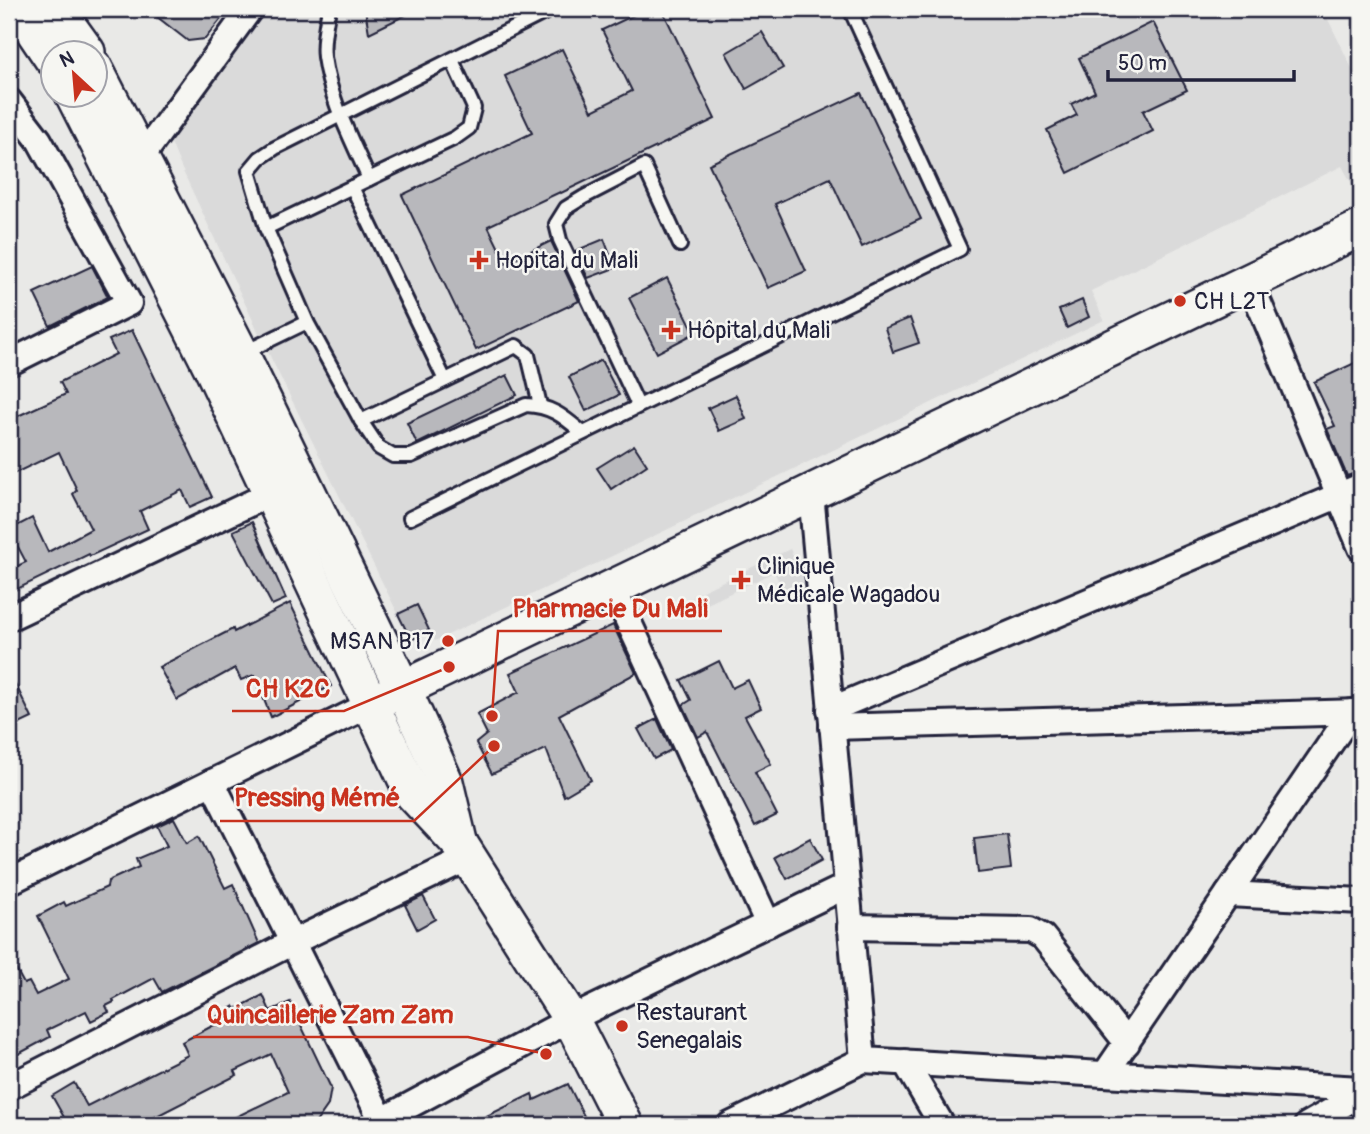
<svg xmlns="http://www.w3.org/2000/svg" width="1370" height="1134" font-family="Pangolin,sans-serif">
  <style>
    .built { fill: #dadada }
    .building { fill: #b8b8bc; stroke: #22223b; stroke-width: 2 }
    .lines { fill: none; stroke-linecap: round; stroke-linejoin: round }
    .lane-casing { stroke: #22223b; stroke-width: 18 }
    .street-casing { stroke: #22223b; stroke-width: 30 }
    .secondary-casing { stroke: #22223b; stroke-width: 40 }
    .lane { stroke: #f6f6f2; stroke-width: 12 }
    .street { stroke: #f6f6f2; stroke-width: 24 }
    .secondary { stroke: #f6f6f2; stroke-width: 35 }
    .poi-dot { fill: #c8321e; stroke: #f6f6f2; stroke-width: 2.5 }
    .labels { text-anchor: middle; stroke-width: 5; stroke-linejoin: round; paint-order: stroke }
    .poi-label { font-size: 24px; fill: #22223b; stroke: #f6f6f2; text-anchor: start }
    .leader { fill: none; stroke: #c8321e; stroke-width: 2.5 }
    .callout-dot { fill: #c8321e; stroke: #f6f6f2; stroke-width: 2.5 }
    .callout-label { font-size: 26px; text-anchor: middle; font-weight: bold; fill: #c8321e; stroke: #f6f6f2; stroke-width: 5; stroke-linejoin: round; paint-order: stroke }
  </style>
  <rect width="100%" height="100%" fill="#e9e9e7"/>
  <filter id="ink" filterUnits="userSpaceOnUse"><feTurbulence type="fractalNoise" baseFrequency=".0143" numOctaves="2"/><feDisplacementMap in="SourceGraphic" scale="14" xChannelSelector="R" yChannelSelector="G"/><feConvolveMatrix kernelMatrix="1 2 1 2 8 2 1 2 1" color-interpolation-filters="sRGB"/></filter>
  <g filter="url(#ink)">
    <g class="built">
      <path d="M265 9H1323L1361 87V182L1353 186 1342 166 1091 291 1104 320 435 641 417 606 398 614 264 344 181 167 169 138Z"/>
      <path d="M790 549 809 589 788 599 774 572 699 608 692 596Z"/>
    </g>
    <g class="building">
      <path d="M147 9H229L205 39 188 41Z"/>
      <path d="M365 9H418L369 33Z"/>
      <path d="M647 9H662L715 119 561 193 560 192 488 226 506 263 551 241 579 301 476 350 402 195 532 133 505 76 562 49 592 111 632 91 602 30Z"/>
      <path d="M1153 22 1187 90 1143 111 1153 131 1068 173 1047 130 1077 115 1071 104 1095 92 1079 58Z"/>
      <path d="M762 32 783 68 746 89 726 53Z"/>
      <path d="M861 93 921 219 862 247 830 178 775 204 806 271 768 288 709 164Z"/>
      <path d="M604 239 615 268 588 278 575 251Z"/>
      <path d="M92 266 108 297 50 326 34 293Z"/>
      <path d="M667 278 695 333 657 353 629 298Z"/>
      <path d="M1082 300 1089 317 1067 328 1059 310Z"/>
      <path d="M910 318 919 343 893 352 885 328Z"/>
      <path d="M132 330 212 497 190 507 182 490 140 511 148 529 90 556 89 554 9 593V570L26 562 9 530 32 518 48 552 91 529 73 494 77 490 59 452 9 476V420L66 394 60 382 116 354 109 340Z"/>
      <path d="M601 360 619 395 586 411 569 377Z"/>
      <path d="M1361 360V471L1347 476 1327 429 1335 426 1314 382Z"/>
      <path d="M507 375 517 395 417 444 407 423Z"/>
      <path d="M736 395 746 419 719 431 708 408Z"/>
      <path d="M634 445 647 465 611 489 597 468Z"/>
      <path d="M252 522 286 599 272 605 233 531Z"/>
      <path d="M290 603 331 686 271 717 254 675 241 680 235 668 177 700 159 667 223 634 233 629 234 632Z"/>
      <path d="M417 605 429 630 411 640 398 614Z"/>
      <path d="M613 625 636 673 559 715 591 780 564 796 546 749 492 774 476 743 487 734 477 714 519 692 510 673Z"/>
      <path d="M719 661 732 688 748 680 761 708 745 716 771 764 755 772 777 815 755 826 707 732 698 737 683 705 691 700 681 680Z"/>
      <path d="M9 671 32 718 9 729Z"/>
      <path d="M657 719 671 750 654 759 638 729Z"/>
      <path d="M174 818 187 843 199 836 225 888 233 884 259 943 162 992 154 978 113 1000 114 1002 106 1006 109 1012 91 1021 86 1011 47 1030 50 1037 9 1059V956L24 984 29 982 36 995 69 979 38 916 64 902 66 906 107 887 108 881 139 867 136 859 167 846 157 826Z"/>
      <path d="M1007 834 1011 869 978 873 974 838Z"/>
      <path d="M810 838 822 860 787 879 775 857Z"/>
      <path d="M423 896 435 919 417 929 405 905Z"/>
      <path d="M263 995 270 1011 290 1002 331 1088 328 1105 314 1125H219L288 1092 271 1054 235 1071 237 1075 139 1125H53L65 1119 52 1096 74 1083 87 1106 188 1055 182 1042 216 1024 213 1019 234 1006 236 1009Z"/>
      <path d="M568 1084 585 1118 571 1125H468L532 1094 534 1100Z"/>
    </g>
    <g class="lines">
      <defs>
        <g id="lane">
          <path d="M329 9C326 23 322 42 324 57 330 100 352 140 369 179"/>
          <path d="M552 9 275 148 260 158 249 171 266 228 307 322 361 421 379 448 393 456H411L526 405C552 406 564 417 583 433"/>
          <path d="M352 187 445 380"/>
          <path d="M266 228 455 138 469 128 474 108 452 60"/>
          <path d="M241 354 307 322"/>
          <path d="M638 405 560 240 556 224 566 208 584 197 644 166 680 245"/>
          <path d="M361 421 516 346 528 355 540 405"/>
          <path d="M410 518 960 249 850 9"/>
        </g>
        <g id="street">
          <path d="M9 101 39 140 129 303 9 363"/>
          <path d="M141 158 250 9"/>
          <path d="M1250 282 1361 548"/>
          <path d="M811 493 863 1060"/>
          <path d="M613 588 768 924"/>
          <path d="M9 618 272 493"/>
          <path d="M830 710 1361 486"/>
          <path d="M832 727 1361 712"/>
          <path d="M212 782 384 1125"/>
          <path d="M9 882 371 704"/>
          <path d="M1228 894 1361 901"/>
          <path d="M850 927 1031 930 1043 937 1127 1043"/>
          <path d="M905 1062 942 1125"/>
          <path d="M1105 1074 1352 712"/>
          <path d="M9 1087 293 942 468 858"/>
          <path d="M373 1125 571 1019 846 886"/>
          <path d="M730 1125 863 1060 1361 1089"/>
          <path d="M1307 1125 1361 1094"/>
        </g>
        <g id="secondary">
          <path d="M19 9 52 58"/>
          <path d="M56 9 87 52"/>
          <path d="M94 67 241 354 403 689 445 782 459 841"/>
          <path d="M73 94 212 368 413 794 460 844 571 1019 625 1125"/>
          <path d="M371 704 1361 228"/>
        </g>
      </defs>
      <use href="#lane" class="lane-casing"/>
      <use href="#street" class="street-casing"/>
      <use href="#secondary" class="secondary-casing"/>
      <use href="#lane" class="lane"/>
      <use href="#street" class="street"/>
      <use href="#secondary" class="secondary"/>
    </g>
  </g>
  <g class="poi-dot">
    <path d="M475.5 249.5h7v7h7v7h-7v7h-7v-7h-7v-7h7z"/>
    <circle cx="1180" cy="301" r="7"/>
    <path d="M667.5 319.5h7v7h7v7h-7v7h-7v-7h-7v-7h7z"/>
    <path d="M737.5 569.5h7v7h7v7h-7v7h-7v-7h-7v-7h7z"/>
    <circle cx="448" cy="641" r="7"/>
    <circle cx="622" cy="1026" r="7"/>
  </g>
  <g class="labels">
    <g class="poi-label">
      <text x="495" y="268">Hopital du Mali</text>
      <text x="1194" y="309">CH L2T</text>
      <text x="687" y="338">Hôpital du Mali</text>
      <text x="757" y="574">Clinique<tspan x="757" dy="28">Médicale Wagadou</tspan></text>
      <text x="434" y="649" text-anchor="end">MSAN B17</text>
      <text x="636" y="1020">Restaurant<tspan x="636" dy="28">Senegalais</tspan></text>
    </g>
  </g>
  <path class="leader" d="M492 716L498 631H722M449 667L344 711H232M494 746L414 821H220M546 1054L468 1037H193"/>
  <g class="callout-dot">
    <circle cx="492" cy="716" r="7"/>
    <circle cx="449" cy="667" r="7"/>
    <circle cx="494" cy="746" r="7"/>
    <circle cx="546" cy="1054" r="7"/>
  </g>
  <g class="callout-label">
    <text x="610" y="617">Pharmacie Du Mali</text>
    <text x="288" y="697">CH K2C</text>
    <text x="317" y="806">Pressing Mémé</text>
    <text x="330" y="1023">Quincaillerie Zam Zam</text>
  </g>
  <rect width="1370" height="1134" fill="none" stroke="#f6f6f2" stroke-width="35"/>
  <rect x="18" y="18" width="1335" height="1099" fill="none" stroke="#22223b" stroke-width="2.5" filter="url(#ink)"/>
  <g transform="translate(74 74) rotate(334)"><circle r="33" fill="#f6f6f2" stroke="#a1a1a9" stroke-width="2"/>
  <path d="M0-5L12 26L0 18L-12 26Z" fill="#c8321e"/>
  <text y="-10" font-size="19" font-weight="bold" text-anchor="middle" fill="#22223b">N</text>
  </g>
  <path d="M1108 70v10h186v-10" fill="none" stroke="#22223b" stroke-width="3.5"/>
  <text x="1118" y="70" font-size="21" fill="#22223b" stroke="#f6f6f2" stroke-width="5" paint-order="stroke">50 m</text>
</svg>
